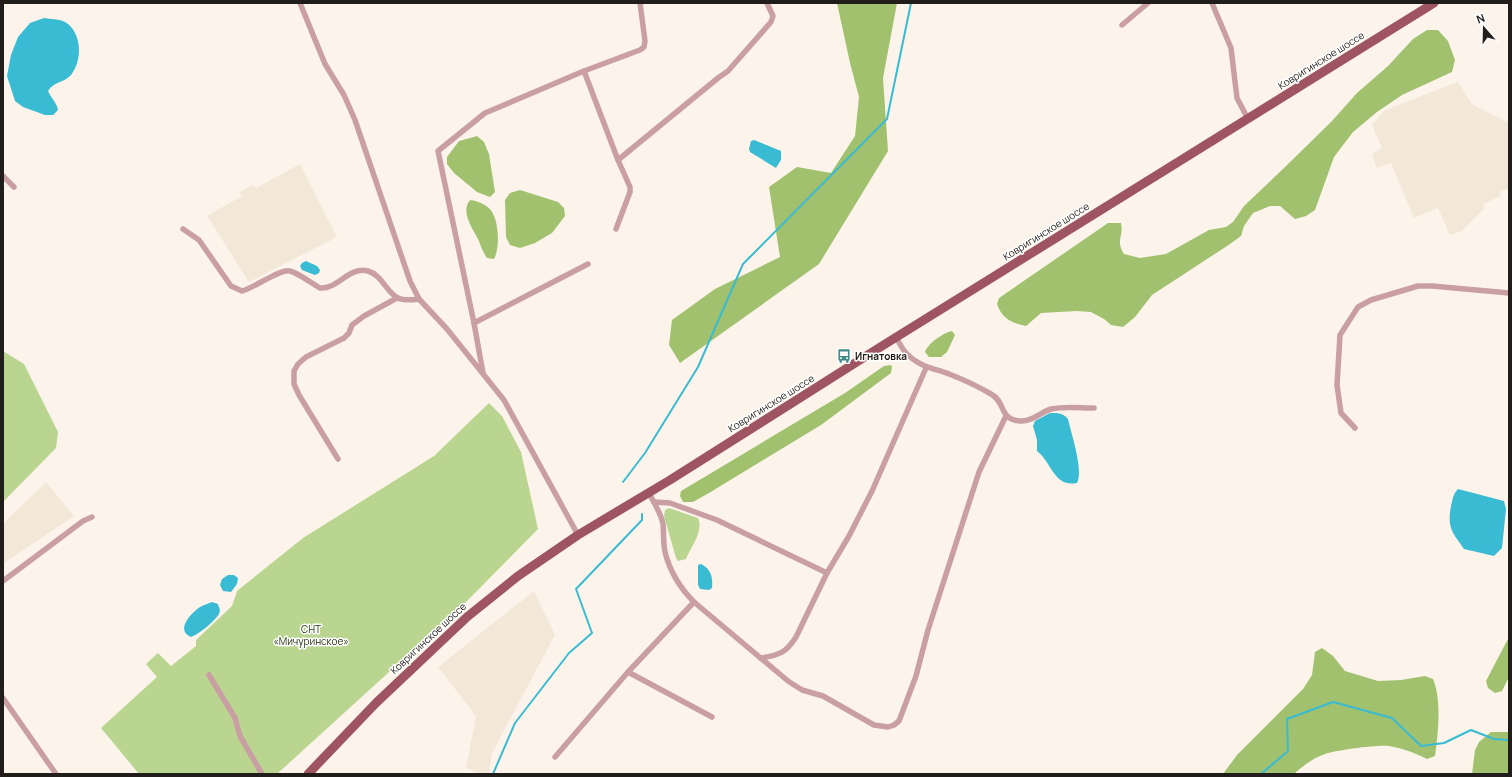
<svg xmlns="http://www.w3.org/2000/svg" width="1512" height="777" font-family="Manrope,sans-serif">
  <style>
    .built { fill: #f3e7d8 }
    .green { fill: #b9d590 }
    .forest { fill: #a1c16f }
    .water { fill: #38bbd3 }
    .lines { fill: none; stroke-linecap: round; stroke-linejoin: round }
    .stream { stroke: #38bbd3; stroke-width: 2 }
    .minor { stroke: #ca9fa4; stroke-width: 5.5 }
    .primary { stroke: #9e5561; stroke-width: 9 }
    .labels { text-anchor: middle; stroke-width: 3; stroke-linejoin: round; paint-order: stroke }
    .street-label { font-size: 10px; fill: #201d1a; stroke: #fff }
    .poi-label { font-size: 10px; font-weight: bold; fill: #201d1a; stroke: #fff; text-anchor: start }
    .park-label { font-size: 10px; fill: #24300d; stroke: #fff }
  </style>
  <rect width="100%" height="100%" fill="#fcf4eb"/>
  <g class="built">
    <path d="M1458 82 1472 104 1509 123V188L1500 192 1501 196 1483 204 1485 208 1462 231 1450 235 1438 208 1414 218 1391 163 1377 168 1372 154 1382 148 1372 125 1385 110Z"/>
    <path d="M300 164 337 237 249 282 207 216 242 196 240 192 253 185 256 188Z"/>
    <path d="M46 482 74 516 3 564V524Z"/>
    <path d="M534 591 555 635 492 753 489 774H481L466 768 476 716 438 667Z"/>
  </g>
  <g class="green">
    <path d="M3 351 24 364 58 432 56 448 3 502Z"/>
    <path d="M489 403 502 416 521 452 538 529 466 602 277 774H139L101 728 157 677 146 664 158 653 171 666 196 646V640L232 606 237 591 303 538 434 456Z"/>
    <path d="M669 508 698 518C704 531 691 547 686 559L678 561 676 558 664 516 665 510Z"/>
  </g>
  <g class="forest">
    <path d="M837 3H897L883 78 888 151 819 264 680 363 669 345 672 320 715 289 780 257 769 187 797 167 831 173 855 136 859 97 850 63Z"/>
    <path d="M1427 30H1438L1448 41 1455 60 1452 72 1402 95 1377 112 1353 132 1334 157 1315 210 1306 216 1295 219 1280 206H1270L1253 213 1244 226 1241 236 1230 244 1152 295 1135 317 1123 327 1111 325 1104 319 1091 312 1077 311 1041 313 1026 326C1012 323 1002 319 997 304L999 298 1108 223H1121C1124 238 1115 239 1124 254L1140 258 1166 254 1209 230 1226 227 1233 222 1244 206 1284 168 1332 121 1357 93 1388 66 1413 39Z"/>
    <path d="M477 136 484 142 489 154 495 192 490 197 477 192 454 173 447 164V157L459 141Z"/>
    <path d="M520 190 558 202 564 208 565 216 552 233 535 243 520 248 510 245 506 237 505 200 510 193Z"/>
    <path d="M470 200C478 201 488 205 492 212 499 223 500 248 494 259L487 258C483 252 481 247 479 241 473 229 460 212 470 200Z"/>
    <path d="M952 331 955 335 947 352 941 357H929L925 352C928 343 943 333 952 331Z"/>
    <path d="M890 365 892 366 891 373 821 425 709 493 693 502H683L680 496 681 491 845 393 884 366Z"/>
    <path d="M1509 637V677L1502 691 1495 693 1488 688 1486 681Z"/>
    <path d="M1322 648 1333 656 1345 671 1378 681 1401 680 1425 676 1433 679C1442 700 1438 734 1435 756L1427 759C1415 753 1402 748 1389 746 1375 745 1338 750 1325 754 1313 758 1303 766 1294 774H1223L1237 755 1303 689 1312 675 1315 652Z"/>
    <path d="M1491 732H1509V774H1472L1475 750 1479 742Z"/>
  </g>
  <g class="water">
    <path d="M44 18C50 19 60 19 65 22 82 32 83 60 71 75 64 83 54 81 48 91 51 98 57 103 58 110L53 115H45L23 107 15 101 7 76 11 55 18 37 30 23Z"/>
    <path d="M754 140 781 151V160L776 168 750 152 749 149 751 141Z"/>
    <path d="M306 261 317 266 320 270 319 273 315 275 302 270 300 266 302 263Z"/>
    <path d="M1050 413C1058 413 1063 413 1068 419 1071 433 1084 471 1077 483 1054 488 1051 461 1037 451V440L1033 426 1035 421Z"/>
    <path d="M1458 489 1504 501 1506 509 1502 548 1494 556 1464 549C1452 532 1447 528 1451 506 1453 499 1453 494 1458 489Z"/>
    <path d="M701 564C711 569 713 577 712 588L709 590 700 589 698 585V565Z"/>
    <path d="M228 575H234L238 578 237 584 231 592 223 591 220 585 222 579Z"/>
    <path d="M212 602 218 604C219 608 221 610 219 614 214 622 199 634 191 637 175 630 191 613 200 607 203 605 208 604 212 602Z"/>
  </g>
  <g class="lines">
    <g class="stream">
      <path d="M623 482 645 453 698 367 743 264 887 119 911 3"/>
      <path d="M493 774 515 723 569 653 592 633 576 589 642 520V514"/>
      <path d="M1261 774 1288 751 1287 719 1333 702 1392 718 1421 746 1444 743 1471 730 1494 739 1509 740"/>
    </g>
    <g class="minor">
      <path d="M300 3 325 64 344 95 355 120 410 281 419 299 447 329 504 400 578 535"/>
      <path d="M1212 3 1231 48 1237 98 1248 119"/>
      <path d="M1122 25 1148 3"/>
      <path d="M584 71 618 160 630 187V192L616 229"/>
      <path d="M618 160 718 78 728 71 771 22 773 16 767 3"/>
      <path d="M3 176 14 187"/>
      <path d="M183 229 199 240 231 286 242 291C254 288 281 268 290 271 300 274 311 283 320 288 337 290 349 266 368 271 382 275 386 292 398 298 404 301 412 300 419 299"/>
      <path d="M474 323 588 264"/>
      <path d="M896 337C899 342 902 349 906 353 919 367 933 368 949 374 962 379 979 387 991 394 1006 402 999 420 1020 421 1032 422 1041 412 1051 409 1065 406 1080 408 1094 408"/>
      <path d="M483 373 474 323 438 151 485 113 584 71 640 50 644 47 645 41 640 3"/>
      <path d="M1355 428 1341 413 1337 385 1340 335 1358 307 1371 300 1418 286H1432L1509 293"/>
      <path d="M338 459 299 395 294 384V371L298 364 306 357 344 338 349 333 352 325 364 316 397 298"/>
      <path d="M649 493C654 503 661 513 663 524 664 533 663 543 665 552 670 572 680 588 694 602L788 681 802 690 823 696 874 725 888 727 894 725 899 721 916 676 928 630 979 472 1006 416"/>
      <path d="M654 502 670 503 717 520 827 573"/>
      <path d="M3 581 83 521 92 517"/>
      <path d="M761 658C779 655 786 653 796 637L827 573 849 536 872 491 926 368"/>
      <path d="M628 672 712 717"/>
      <path d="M209 675 235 718 240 736 262 774"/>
      <path d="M3 698 56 774"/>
      <path d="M555 757 628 672 694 602"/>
    </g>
    <path class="primary" d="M308 774 376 703 467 617 518 576 578 535 670 480 882 346 1434 3"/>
  </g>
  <defs>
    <symbol id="bus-bare" viewBox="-9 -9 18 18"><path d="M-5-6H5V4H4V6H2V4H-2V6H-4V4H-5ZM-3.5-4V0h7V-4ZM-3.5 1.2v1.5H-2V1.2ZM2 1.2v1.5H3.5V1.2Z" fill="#418986" stroke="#fff" stroke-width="2.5" paint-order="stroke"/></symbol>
  </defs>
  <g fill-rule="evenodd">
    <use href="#bus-bare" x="834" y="346" width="20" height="20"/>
  </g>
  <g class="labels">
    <g class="street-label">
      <text transform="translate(1321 60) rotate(-32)" y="4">Ковригинское шоссе</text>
      <text transform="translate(1046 231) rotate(-32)" y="4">Ковригинское шоссе</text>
      <text transform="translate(771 403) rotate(-32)" y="4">Ковригинское шоссе</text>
      <text transform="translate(428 638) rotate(-43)" y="4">Ковригинское шоссе</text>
    </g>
    <g class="poi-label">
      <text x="855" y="360">Игнатовка</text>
    </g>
    <g class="park-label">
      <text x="311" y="633">СНТ<tspan x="311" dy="12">«Мичуринское»</tspan></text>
    </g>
  </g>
  <rect width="1512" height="777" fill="none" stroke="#201d1a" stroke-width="8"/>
  <g transform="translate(1484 28) rotate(340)" stroke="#ffffff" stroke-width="3" paint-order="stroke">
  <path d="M0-3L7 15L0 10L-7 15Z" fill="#201d1a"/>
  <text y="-6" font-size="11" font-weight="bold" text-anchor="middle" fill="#201d1a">N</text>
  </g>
</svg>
